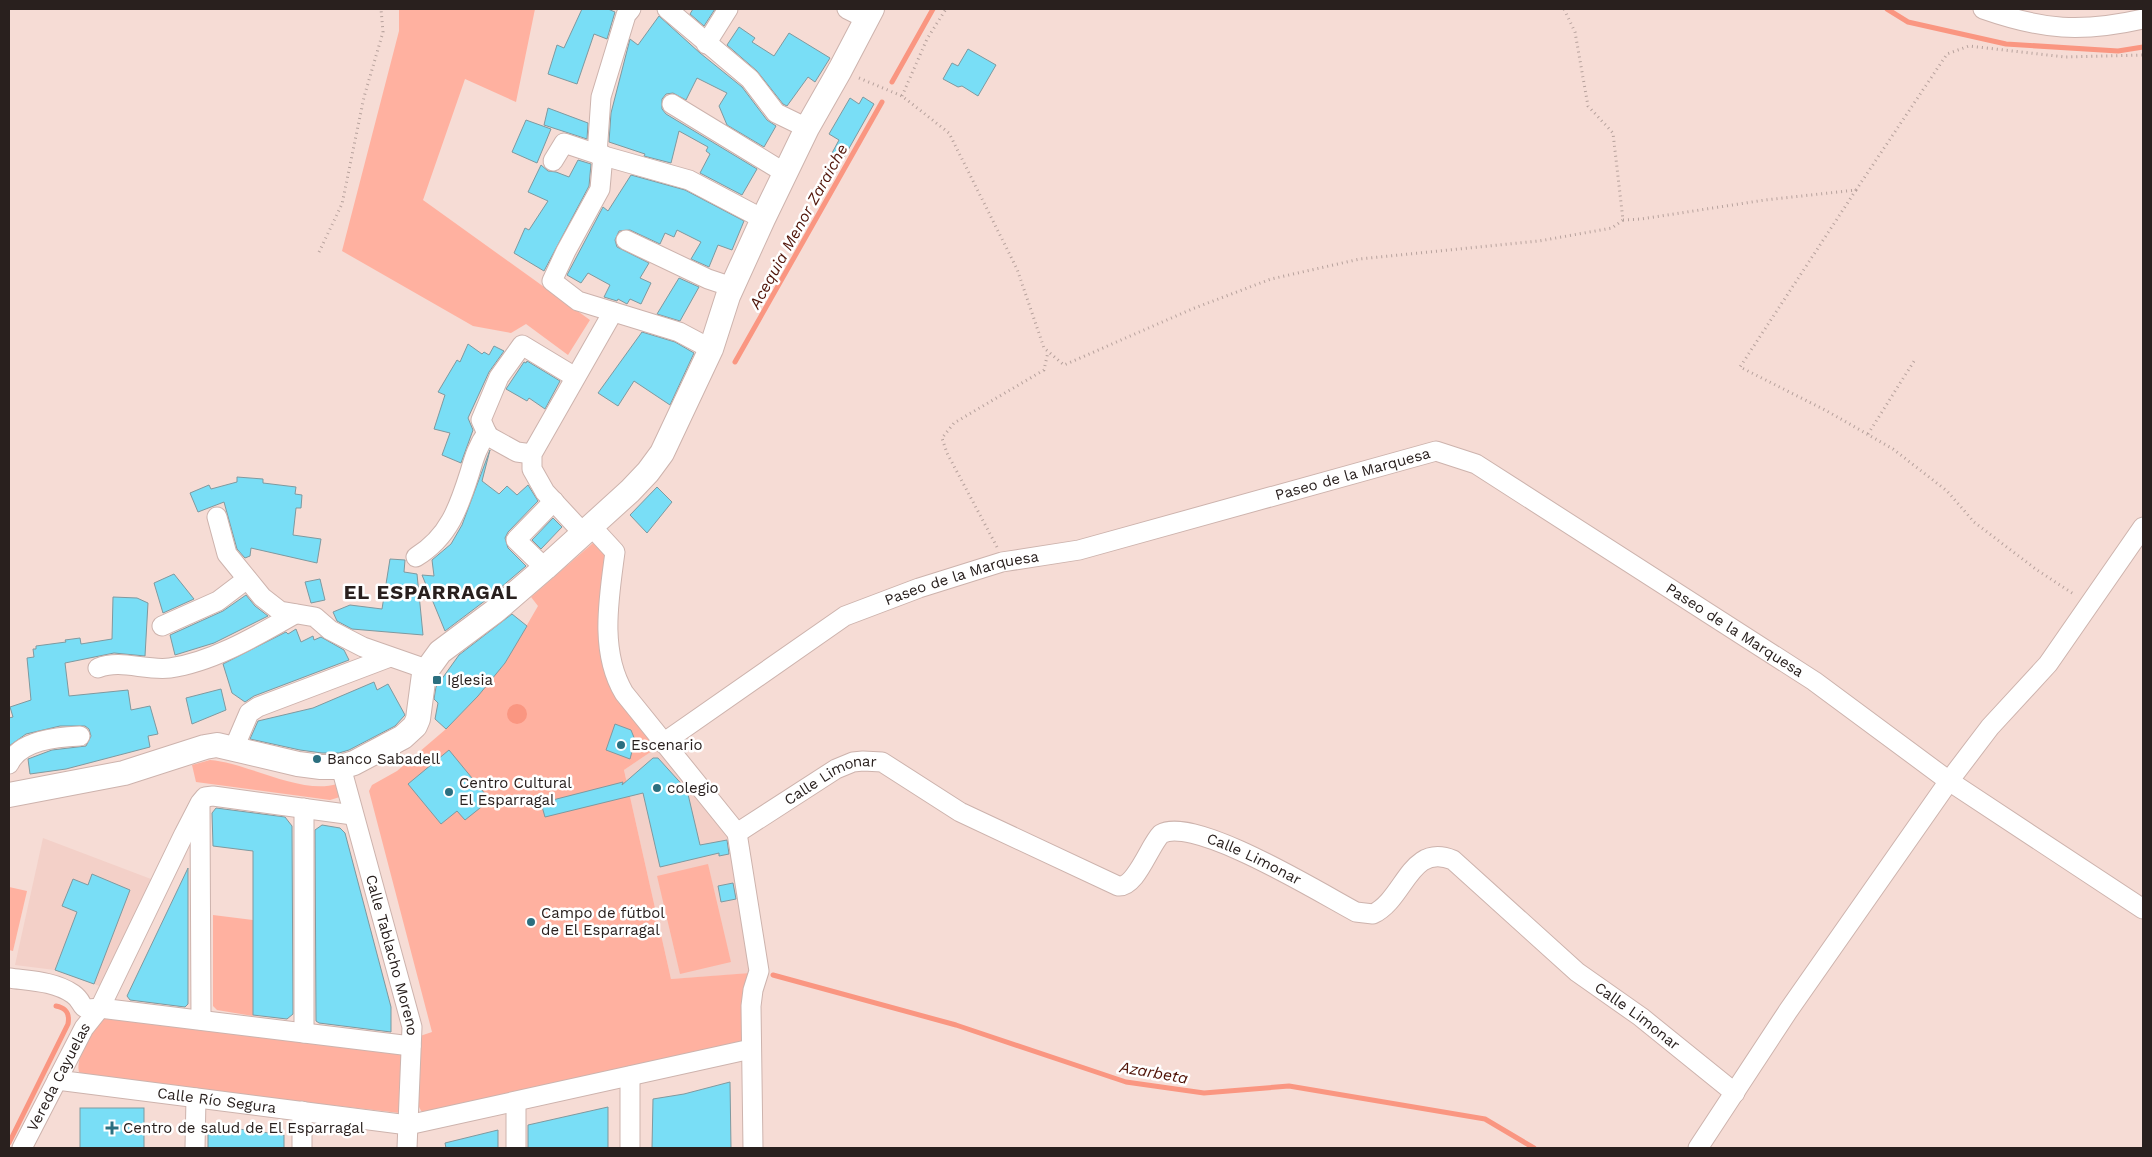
<svg xmlns="http://www.w3.org/2000/svg" width="2152" height="1157" font-family="'Work Sans',sans-serif">
  <style>
    .built { fill: #f3d0c8 }
    .green { fill: #ffb1a0 }
    .water { fill: #fa9681 }
    .lines { fill: none; stroke-linecap: round; stroke-linejoin: round }
    .stream { stroke: #fa9681; stroke-width: 5 }
    .building { fill: #79def6; stroke: #7f999f }
    .minor-casing { stroke: #cdb3ad; stroke-width: 21 }
    .major-casing { stroke: #cdb3ad; stroke-width: 26 }
    .path { stroke: #b6a19c; stroke-width: 3; stroke-dasharray: 1 4; stroke-linecap: butt }
    .minor { stroke: #fff; stroke-width: 19 }
    .major { stroke: #fff; stroke-width: 24 }
    .poi-dot { fill: #2b6f7f; stroke: #fff; stroke-width: 2 }
    .labels { text-anchor: middle; stroke-width: 5; stroke-linejoin: round; paint-order: stroke }
    .street-label { font-size: 15px; fill: #29201e; stroke: #fff }
    .poi-label { font-size: 15px; fill: #29201e; stroke: #fff; text-anchor: start }
    .water-label { font-size: 16px; font-style: italic; fill: #501408; stroke: #fff }
    .district-label { font-size: 20px; font-weight: bold; letter-spacing: 1px; fill: #29201e; stroke: #fff }
  </style>
  <rect width="100%" height="100%" fill="#f6dcd5"/>
  <g class="built">
    <path d="M658 747 722 823 730 839 754 973 671 979 624 770Z"/>
    <path d="M43 838 151 879 102 987 55 970 15 965Z"/>
  </g>
  <g class="green">
    <path d="M399 9H535L516 102 465 79 423 200 590 320 568 355 526 324 511 333 473 326 342 251 399 31Z"/>
    <path d="M593 543 607 556 600 635 658 747 624 770 671 979 750 973 744 1043 424 1114C409 1102 419 1055 420 1036L432 1032 369 791 372 785 397 771 446 729 478 696 505 663 538 606 531 597Z"/>
    <path d="M210 760C248 763 301 795 337 784L340 797 330 800 196 782 192 765Z"/>
    <path d="M708 864 731 962 680 974 657 876Z"/>
    <path d="M9 887 27 891 13 951 9 950Z"/>
    <path d="M213 915 253 920V1016L217 1010 213 1006Z"/>
    <path d="M103 1016 402 1054 400 1113 84 1077 79 1072C75 1058 92 1026 103 1016Z"/>
  </g>
  <circle class="water" cx="517" cy="714" r="10"/>
  <g class="lines">
    <g class="stream">
      <path d="M1887 9 1908 22 2006 44 2118 51 2143 47"/>
      <path d="M892 82 933 9"/>
      <path d="M735 362 882 102"/>
      <path d="M773 975 956 1025 1126 1082 1204 1093 1289 1086 1485 1119 1534 1148"/>
      <path d="M9 1143 68 1024C70 1013 66 1008 56 1006"/>
    </g>
  </g>
  <g class="building">
    <path d="M582 9H608L615 12 607 39 594 34 577 84 548 74 557 45 564 48Z"/>
    <path d="M693 9H715L704 26 690 14Z"/>
    <path d="M659 16 700 53 742 87 767 120 776 126 764 147 727 125 719 106 727 93 697 78 686 100 673 93 666 94 662 99V109L666 114 757 169 742 195 700 173 710 154 706 151 708 147 679 131 671 163 644 156 645 154 609 142 611 113 630 39 638 45Z"/>
    <path d="M739 27 755 38 752 42 774 56 789 33 830 58 815 82 808 77 787 106 783 104 757 71 727 45Z"/>
    <path d="M968 49 996 65 978 96 962 86 958 87 943 79 952 63 958 66Z"/>
    <path d="M863 97 874 104 843 159 832 153 839 140 829 134 850 98 859 104Z"/>
    <path d="M548 108 588 123 587 139 544 125Z"/>
    <path d="M526 120 551 129 537 163 512 152Z"/>
    <path d="M578 160 591 164 589 186 544 271 514 253 525 228 529 230 548 201 528 192 541 165 548 171 556 172 569 177Z"/>
    <path d="M631 175 685 190 744 221 732 250 718 245 709 267 691 259 701 242 677 230 674 237 665 233 660 244 630 230 619 231 615 240 617 247 649 263 640 278 651 283 641 304 630 299 627 304 618 299 617 301 604 297 610 285 588 273 581 283 567 275 603 207 608 211Z"/>
    <path d="M679 278 699 287 680 321 657 314Z"/>
    <path d="M642 332 675 342 694 353 670 405 634 381 618 406 598 393Z"/>
    <path d="M468 344 482 354 484 352 489 355 494 346 504 351 489 372 468 418 473 430 461 463 442 455 450 433 434 429 445 395 438 392 457 360 460 362Z"/>
    <path d="M527 361 560 381 545 409 529 398 527 401 506 389 524 362 526 363Z"/>
    <path d="M490 450 482 481 499 494 507 486 517 495 528 485 538 501 508 532 505 538 508 548 526 566 486 600 445 631 422 575 434 576 432 560 451 544 462 525Z"/>
    <path d="M237 477 263 479V483L296 487 295 494 302 495 301 508H296L293 535 321 539 317 563 251 548 250 556 245 558 237 549 224 502 198 512 190 493 209 485 211 489 237 482Z"/>
    <path d="M657 487 672 502 647 533 630 515Z"/>
    <path d="M553 518 562 527 541 549 532 540Z"/>
    <path d="M390 559 405 560 404 572 417 574 423 635 352 629 337 621 333 612 350 605 382 609Z"/>
    <path d="M174 574 194 599 163 613 154 583Z"/>
    <path d="M320 579 325 600 311 603 305 582Z"/>
    <path d="M246 595 255 606 268 616 214 643 175 655 170 635 223 611Z"/>
    <path d="M113 597 137 598 148 603 145 656 114 653 65 663 69 696 128 690 131 710 150 706 158 734 148 736 150 747 66 769 30 774 28 759 52 750 86 746 91 736 89 729 85 726H60L26 734 9 746V718L13 717 10 707 31 700 27 658 34 657 33 649H36V646L66 642 65 640 80 638 81 644 112 639Z"/>
    <path d="M512 614 527 626 505 663 478 696 446 729 435 719 438 703 434 699 436 687 459 655Z"/>
    <path d="M296 629 301 642 313 636 314 640 321 637 344 650 349 660 254 696 245 702 232 693 223 664 286 632 288 634Z"/>
    <path d="M374 682 377 690 388 684 405 715 395 726 349 750 339 753H322L300 750 250 739 258 721 313 708Z"/>
    <path d="M221 689 226 710 192 724 186 698Z"/>
    <path d="M615 724 631 730 635 740 630 759 606 750Z"/>
    <path d="M449 750 490 800 465 820 457 811 441 824 408 784Z"/>
    <path d="M653 758H658L687 790 700 845 727 840 729 854 719 856V853L660 867 643 793 545 817 541 803 623 782 622 785Z"/>
    <path d="M216 808 285 817 292 826 293 1014 287 1019 253 1015V851L213 846 212 813Z"/>
    <path d="M322 825 340 828 345 833 391 1007V1032L319 1023 316 1021 315 830Z"/>
    <path d="M188 868V1004L185 1007 130 1000 127 996Z"/>
    <path d="M92 874 130 890 94 984 55 970 77 912 62 906 73 879 88 885Z"/>
    <path d="M733 883 736 899 721 902 718 886Z"/>
    <path d="M730 1082 731 1148H652L653 1099 684 1094Z"/>
    <path d="M608 1107V1148H528V1125Z"/>
    <rect x="80" y="1108" width="64" height="40"/>
    <path d="M208 1125 284 1135V1148H208Z"/>
    <path d="M498 1130V1148H446L445 1143Z"/>
  </g>
  <g class="lines">
    <defs>
      <g id="minor">
        <path d="M631 9 626 15 601 97 597 154 689 180 763 219"/>
        <path d="M667 9 750 79 776 113 807 128"/>
        <path d="M847 9 867 19"/>
        <path d="M1983 9C2043 30 2081 33 2143 19"/>
        <path d="M706 44 728 9"/>
        <path d="M672 104 785 173"/>
        <path d="M603 155 600 189 566 251 552 281 578 301 679 332 711 349"/>
        <path d="M553 161 564 143 597 154"/>
        <path d="M626 240 708 279 732 287"/>
        <path d="M532 454 517 452 488 436 481 420 499 377 522 345 575 377"/>
        <path d="M217 517 227 554 262 597 280 611 315 617 330 630 363 647 426 669"/>
        <path d="M592 527 615 552C609 598 599 651 624 693L737 833 759 971 753 990 751 1006 753 1148"/>
        <path d="M584 534 545 492 532 469V454L613 312"/>
        <path d="M416 557C449 537 459 507 470 472 474 458 478 445 487 433"/>
        <path d="M545 568 516 540 554 501"/>
        <path d="M162 626 218 601 247 579"/>
        <path d="M98 668C121 659 145 671 170 668 213 662 258 635 295 614"/>
        <path id="s1" d="M663 743 845 616 919 588 1002 562 1079 550 1436 451 1476 464 1814 681 1949 781 2143 909"/>
        <path d="M234 748 249 713 258 707 390 657"/>
        <path d="M9 764C20 740 57 737 80 736"/>
        <path id="s2" d="M341 767 412 1027 407 1148"/>
        <path d="M200 806 201 1020"/>
        <path d="M304 808V1033"/>
        <path id="s3" d="M737 833 836 769 853 762 863 761 882 762 960 812 1118 886C1136 888 1149 846 1161 834 1194 815 1322 894 1356 912L1373 914C1405 899 1410 842 1453 860L1577 972 1641 1017 1735 1093"/>
        <path d="M9 978C30 981 54 981 73 994 87 1004 76 1011 100 1008L411 1046"/>
        <path id="s4" d="M57 1080 408 1125 751 1049"/>
        <path d="M516 1102V1148"/>
        <path id="s5" d="M22 1148 84 1028 100 1008 184 834 200 803 205 797 213 796 353 815"/>
        <path d="M195 1148 196 1098"/>
        <path d="M302 1148V1111"/>
        <path d="M630 1148V1076"/>
        <path d="M1698 1148 1788 1011 1949 781 1990 727 2048 664 2143 527"/>
      </g>
      <path id="major" d="M9 795 124 773 205 747 217 745 298 764 321 767H341L354 763 403 737 415 726 418 719 424 674 440 652 495 611 545 568 630 491 648 472 662 453 711 349 728 296 763 219 807 128 840 70 872 9"/>
    </defs>
    <use href="#minor" class="minor-casing"/>
    <use href="#major" class="major-casing"/>
    <g class="path">
      <path d="M859 78 902 96 949 133 1017 269 1044 348 1064 365 1192 309 1271 279 1360 259 1539 241 1612 228 1623 220 1613 133 1588 106 1575 32 1564 9"/>
      <path d="M902 96 927 39 946 9"/>
      <path d="M1856 190 1740 367 1827 411 1893 449 1947 491 1974 522 2037 570 2075 595"/>
      <path d="M1623 220 1641 219 1765 200 1856 190 1947 54 1969 46 2065 57 2143 55"/>
      <path d="M319 252 342 204 364 97 383 32 381 9"/>
      <path d="M1868 434 1916 358"/>
      <path d="M997 547 947 453 942 438 954 423 1044 370 1048 352"/>
    </g>
    <use href="#minor" class="minor"/>
    <use href="#major" class="major"/>
  </g>
  <g class="poi-dot">
    <rect x="432" y="675" width="10" height="10" rx="2.5"/>
    <circle cx="621" cy="745" r="5"/>
    <circle cx="317" cy="759" r="5"/>
    <circle cx="657" cy="788" r="5"/>
    <circle cx="449" cy="792" r="5"/>
    <circle cx="531" cy="922" r="5"/>
    <path d="M109.5 1120.5h5v5h5v5h-5v5h-5v-5h-5v-5h5z"/>
  </g>
  <g class="labels">
    <g class="street-label">
      <text dy="5" stroke="none"><textPath href="#s1" startOffset="750">Paseo de la Marquesa</textPath></text>
      <text dy="5" stroke="none"><textPath href="#s1" startOffset="345">Paseo de la Marquesa</textPath></text>
      <text dy="5" stroke="none"><textPath href="#s1" startOffset="1186">Paseo de la Marquesa</textPath></text>
      <text dy="5" stroke="none"><textPath href="#s3" startOffset="109">Calle Limonar</textPath></text>
      <text dy="5" stroke="none"><textPath href="#s3" startOffset="601">Calle Limonar</textPath></text>
      <text dy="5" stroke="none"><textPath href="#s2" startOffset="195">Calle Tablacho Moreno</textPath></text>
      <text dy="5" stroke="none"><textPath href="#s3" startOffset="1080">Calle Limonar</textPath></text>
      <text dy="5" stroke="none"><textPath href="#s5" startOffset="80">Vereda Cayuelas</textPath></text>
      <text dy="5" stroke="none"><textPath href="#s4" startOffset="161">Calle Río Segura</textPath></text>
    </g>
    <g class="poi-label">
      <text x="447" y="685">Iglesia</text>
      <text x="631" y="750">Escenario</text>
      <text x="327" y="764">Banco Sabadell</text>
      <text x="459" y="788">Centro Cultural<tspan x="459" dy="17">El Esparragal</tspan></text>
      <text x="667" y="793">colegio</text>
      <text x="541" y="918">Campo de fútbol<tspan x="541" dy="17">de El Esparragal</tspan></text>
      <text x="123" y="1133">Centro de salud de El Esparragal</text>
    </g>
    <g class="water-label">
      <text transform="translate(798 226) rotate(-61)" y="6">Acequia Menor Zaraiche</text>
      <text transform="translate(1154 1072) rotate(10)" y="6">Azarbeta</text>
    </g>
    <g class="district-label">
      <text x="431" y="599">EL ESPARRAGAL</text>
    </g>
  </g>
  <rect width="2152" height="1157" fill="none" stroke="#29201e" stroke-width="20"/>
</svg>
